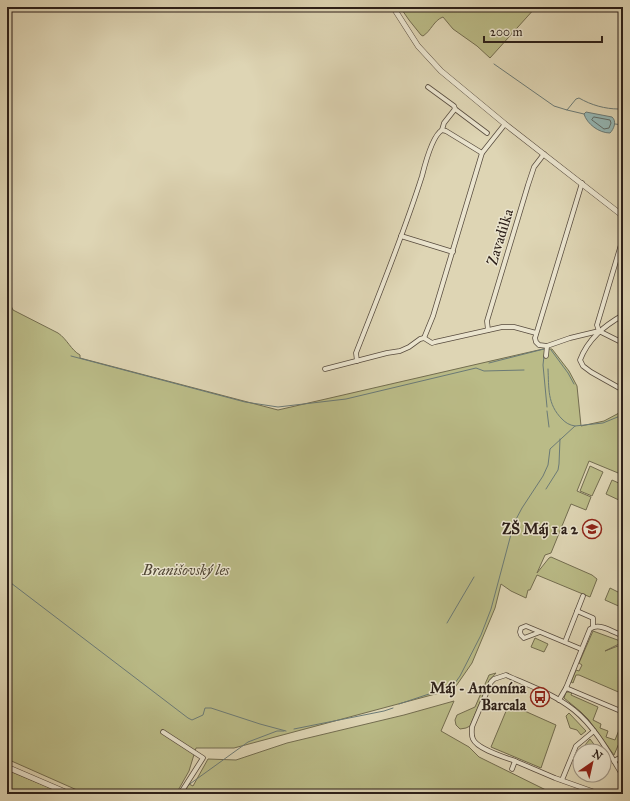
<svg xmlns="http://www.w3.org/2000/svg" width="630" height="801" font-family="'IM FELL Great Primer',serif">
  <style>
    .green { fill: #babb87; stroke: #736d50 }
    .water { fill: #95b7b5; stroke: #6b7a76 }
    .lines { fill: none; stroke-linecap: round; stroke-linejoin: round }
    .shore { stroke: #606b66; stroke-width: 1 }
    .stream { stroke: #6b7a76; stroke-width: 1 }
    .minor-casing { stroke: #584c3f; stroke-width: 5.5 }
    .tertiary-casing { stroke: #584c3f; stroke-width: 6 }
    .minor { stroke: #eae4ce; stroke-width: 4 }
    .tertiary { stroke: #eae4ce; stroke-width: 5 }
    .labels { text-anchor: middle; stroke-width: 3; stroke-linejoin: round; paint-order: stroke }
    .street-label { font-size: 15px; fill: #2c1f18; stroke: #eae4ce }
    .poi-label { font-size: 15px; font-weight: bold; fill: #2c1f18; stroke: #eae4ce; text-anchor: end }
    .park-label { font-size: 15px; font-style: italic; fill: #504634; stroke: #eae4ce }
  </style>
  <rect width="100%" height="100%" fill="#ded5b4"/>
  <filter id="stains"><feTurbulence type="fractalNoise" baseFrequency=".005" numOctaves="4"/><feColorMatrix values="0 0 0 0 .2 0 0 0 0 .09 0 0 0 0 .02 0 0 0 .5 -.17"/></filter>
  <radialGradient id="worn" r=".72"><stop offset=".6" stop-color="#630" stop-opacity="0"/><stop offset="1" stop-color="#630" stop-opacity=".3"/></radialGradient>
  <g class="green">
    <path d="M400 7H536L490 58 477 46 453 29 443 17C434 20 431 31 423 36L421 35 409 20Z"/>
    <path d="M7 270 11 275 10 304 13 310 58 333C67 339 71 350 80 355V358L278 410 543 349H552L569 371 577 386 581 426 604 421 619 413V406L623 399V475L589 461 577 491 591 497 586 510 571 504 551 553 545 555 537 573 549 558 551 557 592 575 597 579 590 597 537 575 530 590H528L526 598 511 591 501 584 495 608 472 663 454 689 234 748H196L189 771 176 794H86L7 759Z"/>
    <path d="M590 466 603 472 592 496 580 491Z"/>
    <path d="M612 480 623 485V496L621 501 606 494Z"/>
    <path d="M610 588 622 594 623 592V608L605 600Z"/>
    <path d="M593 631 623 642 605 651 623 644V694L579 675H576L573 683 571 682 576 670 579 671 582 665 579 663Z"/>
    <path d="M535 638 548 644 544 652 531 647Z"/>
    <path d="M496 673 489 681 470 726 466 728 460 729 456 725 455 720 457 715 475 707 489 675Z"/>
    <path d="M566 692H572L571 695 598 707 593 720 601 724 600 728 608 731 606 737 615 740 623 720V734L614 755 588 719 581 712 564 698Z"/>
    <path d="M454 701 441 731 469 747 479 757 554 794H183L189 784 193 786 208 759 236 760 287 743 404 715Z"/>
    <path d="M509 704 556 725 541 768 491 747Z"/>
    <path d="M569 713 586 731 581 735 577 730 570 728 566 716Z"/>
    <path d="M590 739 599 751H588L585 745Z"/>
    <path d="M7 770 65 794H7Z"/>
  </g>
  <path class="water" d="M586 112 612 117C617 121 614 129 610 133 599 133 587 124 584 114Z"/>
  <g class="lines">
    <path class="shore" d="M594 117 610 120 611 123 609 128 604 129 592 120Z"/>
    <g class="stream">
      <path d="M494 64 554 106 567 110 576 99 579 98C591 105 605 109 619 109L623 100"/>
      <path d="M619 109 623 113"/>
      <path d="M567 110 584 114"/>
      <path d="M615 124 623 125"/>
      <path d="M551 350 568 373 574 384"/>
      <path d="M71 356 245 402 278 407 346 399 476 368 484 371 524 370"/>
      <path d="M544 356 543 365 547 407"/>
      <path d="M489 363 544 349"/>
      <path d="M548 369C549 388 547 404 562 419 566 423 569 425 575 426"/>
      <path d="M547 411 549 427"/>
      <path d="M546 489 558 470 559 464 560 439"/>
      <path d="M7 580 188 718 192 720 203 715 205 708H211L260 724 286 731"/>
      <path d="M447 623 474 577"/>
      <path d="M399 704 450 687 455 683 460 676 481 635 491 609 514 523 522 508 543 476 548 465 550 449 575 426 603 423 620 416 623 417"/>
      <path d="M294 729 384 711 393 708"/>
      <path d="M187 786 248 742 277 731H284"/>
    </g>
    <defs>
      <g id="minor">
        <path d="M428 87 454 106 455 109 487 133"/>
        <path d="M442 130 444 123 455 109"/>
        <path d="M582 183 535 338 536 342 539 345 547 346 570 338 599 331 623 343"/>
        <path d="M401 236 453 252"/>
        <path d="M623 315C604 326 588 339 580 360L583 366 591 372 623 390"/>
        <path d="M488 330 487 321 528 185 534 167 544 154"/>
        <path d="M599 331 597 325 623 238"/>
        <path d="M424 338 433 316 482 153 505 124"/>
        <path d="M546 356 547 346"/>
        <path d="M357 361 356 353C379 294 403 236 422 176 425 164 432 136 442 130L446 131 482 153"/>
        <path d="M325 369 387 353 400 351 409 347 420 339 424 338 432 343 435 342 502 327H514L536 333"/>
        <path d="M577 611 593 618V627"/>
        <path d="M540 632 524 638 521 635 520 632 521 628 526 626 581 649"/>
        <path d="M565 642 583 596"/>
        <path d="M566 688 623 712"/>
        <path d="M559 700 566 688 590 629C599 622 613 632 623 636"/>
        <path d="M163 732 203 758 180 794"/>
        <path d="M515 761C504 757 477 749 473 739 471 735 472 731 472 727L491 682 494 679 506 675C528 685 554 694 574 710 595 727 609 753 623 776"/>
        <path d="M614 761 623 756"/>
        <path d="M512 769 515 761 555 778 600 794"/>
        <path d="M562 780 576 746 594 731"/>
      </g>
      <g id="tertiary">
        <path d="M393 7 418 46 441 71 505 124 623 216"/>
        <path d="M7 767 70 794"/>
      </g>
    </defs>
    <use href="#minor" class="minor-casing"/>
    <use href="#tertiary" class="tertiary-casing"/>
    <use href="#minor" class="minor"/>
    <use href="#tertiary" class="tertiary"/>
  </g>
  <defs>
    <symbol id="school-ring" viewBox="-11 -11 22 22"><circle r="9.5" fill="#eae4ce" stroke="#8f2418" stroke-width="1.5"/><path d="M0-5L7-2L0 1L-7-2ZM-4 1L0 2.5L4 1V4Q0 6-4 4Z" fill="#8f2418"/></symbol>
    <symbol id="bus-ring" viewBox="-11 -11 22 22"><circle r="9.5" fill="#eae4ce" stroke="#8f2418" stroke-width="1.5"/><path d="M-5-6H5V4H4V6H2V4H-2V6H-4V4H-5ZM-3.5-4V0h7V-4ZM-3.5 1.2v1.5H-2V1.2ZM2 1.2v1.5H3.5V1.2Z" fill="#8f2418"/></symbol>
  </defs>
  <g fill-rule="evenodd">
    <use href="#school-ring" x="581" y="518" width="22" height="22"/>
    <use href="#bus-ring" x="529" y="686" width="22" height="22"/>
  </g>
  <g class="labels">
    <g class="street-label">
      <text transform="translate(500 237) rotate(-73)" y="5">Zavadilka</text>
    </g>
    <g class="poi-label">
      <text x="578" y="534">ZŠ Máj 1 a 2</text>
      <text x="526" y="693">Máj - Antonína<tspan x="526" dy="17">Barcala</tspan></text>
    </g>
    <g class="park-label">
      <text x="186" y="575">Branišovský les</text>
    </g>
  </g>
  <rect width="630" height="801" fill="none" stroke="#ded5b4" stroke-width="24"/>
  <rect x="8" y="8" width="614" height="785" fill="none" stroke="#2c1f18" stroke-width="2"/>
  <rect x="12" y="12" width="606" height="777" fill="none" stroke="#2c1f18"/>
  <g transform="translate(592 763) rotate(34)"><circle r="19" fill="#eae4ce" stroke="#9e9585"/>
  <path d="M0-3L7 15L0 10L-7 15Z" fill="#8f2418"/>
  <text y="-6" font-size="11" font-weight="bold" text-anchor="middle" fill="#2c1f18">N</text>
  </g>
  <path d="M484 36v6h118v-6" fill="none" stroke="#2c1f18" stroke-width="2"/>
  <text x="490" y="36" font-size="12" fill="#2c1f18" stroke="#eae4ce" stroke-width="3" paint-order="stroke">200 m</text>
  <rect width="100%" height="100%" filter="url(#stains)"/>
  <rect width="100%" height="100%" fill="url(#worn)"/>
</svg>
